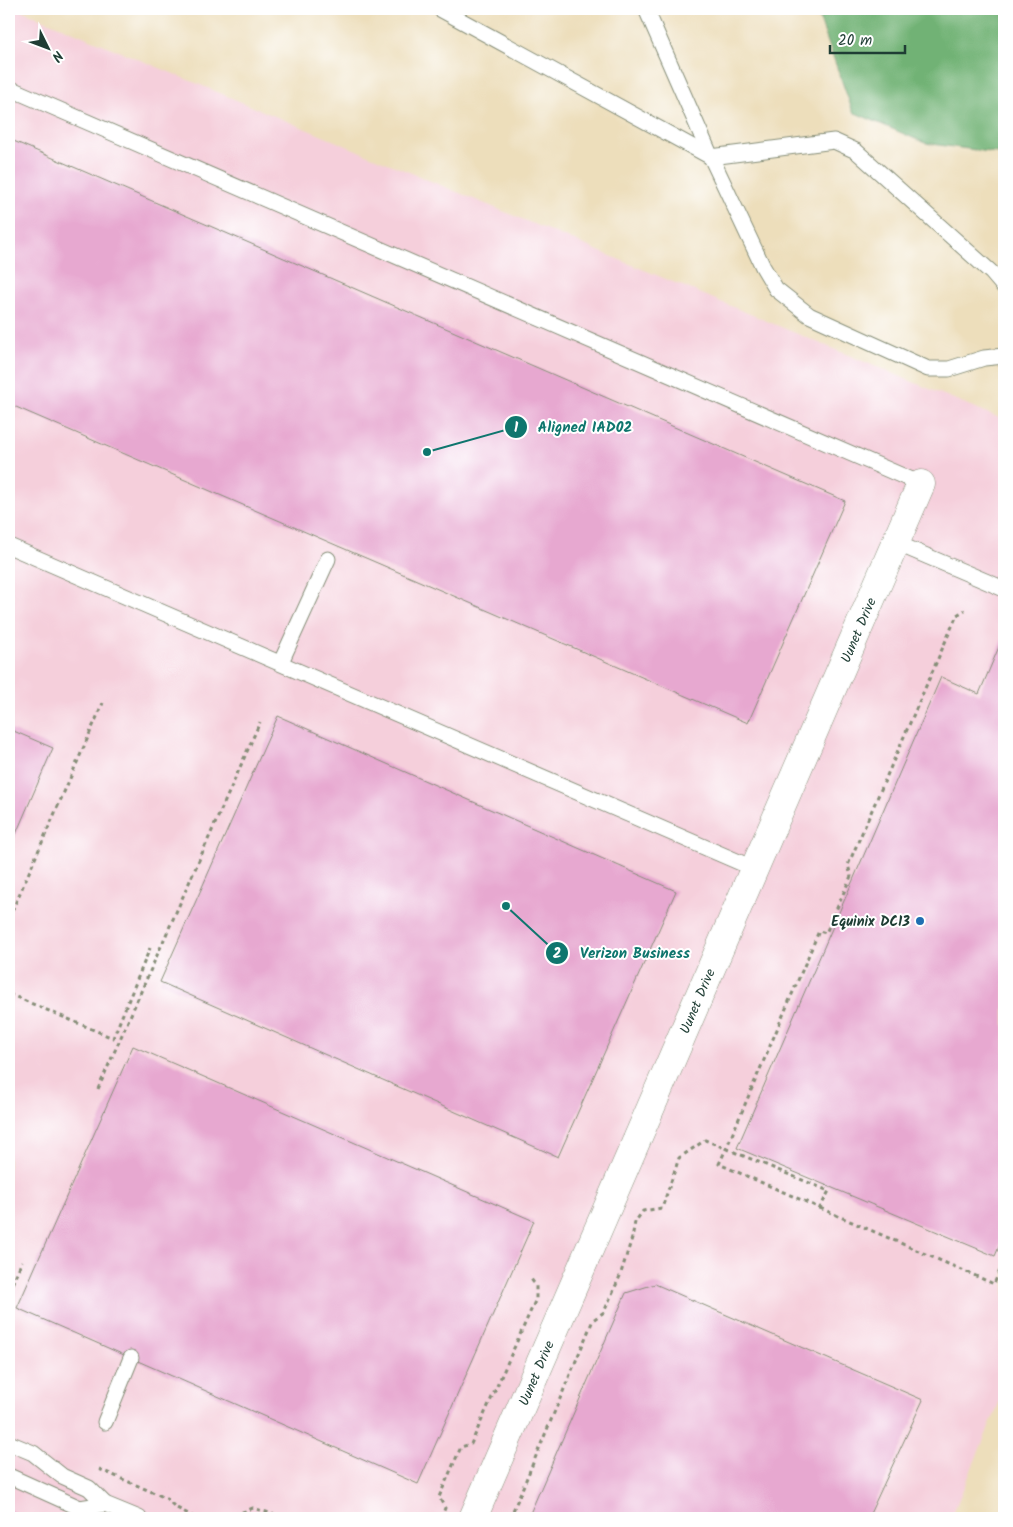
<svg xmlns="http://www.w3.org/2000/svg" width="1013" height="1527" font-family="Kalam,sans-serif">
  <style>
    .built { fill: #f5cfdb }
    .forest { fill: #71b275; stroke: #487854 }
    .building { fill: #e7a8d0 }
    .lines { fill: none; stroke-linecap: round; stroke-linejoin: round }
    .lane-casing { stroke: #868e78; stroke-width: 17 }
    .street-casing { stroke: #868e78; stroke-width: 29 }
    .path { stroke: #868e78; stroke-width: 3; stroke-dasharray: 4 4; stroke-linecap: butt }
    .lane { stroke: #fff; stroke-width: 15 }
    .street { stroke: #fff; stroke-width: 28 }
    .poi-dot { fill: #1f6fb2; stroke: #fff; stroke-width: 2 }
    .labels { text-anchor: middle; stroke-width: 4; stroke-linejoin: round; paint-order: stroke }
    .street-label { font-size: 14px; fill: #1f3d34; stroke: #fff }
    .poi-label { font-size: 14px; font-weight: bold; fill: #1f3d34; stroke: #fff; text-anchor: end }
    .leader { fill: none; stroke: #0f766e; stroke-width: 2 }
    .callout-dot { fill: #0f766e; stroke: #fff; stroke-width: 2 }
    .mark-label { font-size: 15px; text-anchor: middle; font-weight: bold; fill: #fff }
    .callout-label { font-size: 15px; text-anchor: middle; font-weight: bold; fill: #0f766e; stroke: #fff; stroke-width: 4; stroke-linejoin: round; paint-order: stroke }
  </style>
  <rect width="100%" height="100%" fill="#fff"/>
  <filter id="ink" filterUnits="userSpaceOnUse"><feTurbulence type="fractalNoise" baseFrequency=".02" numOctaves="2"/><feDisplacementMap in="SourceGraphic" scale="10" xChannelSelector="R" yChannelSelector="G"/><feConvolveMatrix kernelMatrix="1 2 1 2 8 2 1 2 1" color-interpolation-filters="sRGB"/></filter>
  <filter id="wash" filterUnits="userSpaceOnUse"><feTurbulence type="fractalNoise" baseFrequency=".0096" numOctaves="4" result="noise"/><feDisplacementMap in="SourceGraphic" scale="20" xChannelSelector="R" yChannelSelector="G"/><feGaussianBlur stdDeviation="1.12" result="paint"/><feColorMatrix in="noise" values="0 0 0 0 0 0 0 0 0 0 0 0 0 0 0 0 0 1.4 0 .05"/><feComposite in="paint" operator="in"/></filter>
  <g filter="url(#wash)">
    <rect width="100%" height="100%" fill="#eddebb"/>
    <path class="built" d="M9 9H18L1004 420V1391L951 1518H9Z"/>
    <path class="forest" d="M816 9H1004V154L925 143 853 112Z"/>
    <g id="blocks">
      <g class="building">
        <path d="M9 139 845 501 748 723 9 404Z"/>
        <path d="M1004 635V1235L995 1256 737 1148 941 677 979 694Z"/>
        <path d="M278 716 676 891 558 1157 160 982Z"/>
        <path d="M9 729 53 748 9 850Z"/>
        <path d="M133 1046 534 1221 418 1484 17 1308Z"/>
        <path d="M655 1284 923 1400 868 1518H528L626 1293Z"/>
        <path d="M9 1510 29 1518H9Z"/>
      </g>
    </g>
  </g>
  <g filter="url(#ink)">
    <use href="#blocks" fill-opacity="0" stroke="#868e78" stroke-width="1"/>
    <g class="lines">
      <defs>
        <g id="lane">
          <path d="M440 9 711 157 834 141 856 151 992 273 1004 287"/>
          <path d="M646 9 711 157 763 267 776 289 809 315 928 369H949L984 358 1004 356"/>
          <path d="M9 88 921 484"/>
          <path d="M896 543 1004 589"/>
          <path d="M9 546 755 869"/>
          <path d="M281 662 328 559"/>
          <path d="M105 1422 131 1358"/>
          <path d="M9 1443 33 1453 62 1476 89 1488 105 1504 139 1518"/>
          <path d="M9 1476 80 1508 105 1504"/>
        </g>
        <path id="street" d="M473 1518 921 484"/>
      </defs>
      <use href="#lane" class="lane-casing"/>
      <use href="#street" class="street-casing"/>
      <g class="path">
        <path d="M9 918 103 703"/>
        <path d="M9 994 113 1038 150 948"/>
        <path d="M98 1089 260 722"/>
        <path d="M820 1208 994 1284 1004 1261"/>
        <path d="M9 1291 22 1261"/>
        <path d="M99 1469 166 1498 175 1507 196 1518"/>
        <path d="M227 1518 253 1508 286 1518"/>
        <path d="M441 1518 445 1508 439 1497 461 1447 471 1444 536 1299V1286L531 1279"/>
        <path d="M510 1518 593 1320 604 1312 620 1276 632 1238 635 1222 643 1211 662 1208 679 1158 705 1140 829 1191 820 1208 719 1164 726 1149 819 931 826 933 851 876 848 865 957 615 965 610"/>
      </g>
      <use href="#lane" class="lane"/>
      <use href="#street" class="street"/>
    </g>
  </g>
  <circle class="poi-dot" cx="920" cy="921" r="5"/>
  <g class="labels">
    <g class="street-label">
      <text transform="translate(858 630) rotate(-67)" y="5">Uunet Drive</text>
      <text transform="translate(697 1001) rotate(-67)" y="5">Uunet Drive</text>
      <text transform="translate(536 1373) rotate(-67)" y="5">Uunet Drive</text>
    </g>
    <g class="poi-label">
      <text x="910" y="926">Equinix DC13</text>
    </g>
  </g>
  <path class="leader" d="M427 452L516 427M506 906L557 953"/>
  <g class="callout-dot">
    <circle cx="427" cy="452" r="5"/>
    <circle cx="506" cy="906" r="5"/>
    <circle cx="516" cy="427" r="12"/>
    <circle cx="557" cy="953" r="12"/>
  </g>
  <g class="mark-label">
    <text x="516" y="432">1</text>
    <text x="557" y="958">2</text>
  </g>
  <g class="callout-label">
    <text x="585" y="432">Aligned IAD02</text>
    <text x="635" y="958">Verizon Business</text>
  </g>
  <rect width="1013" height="1527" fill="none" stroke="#fff" stroke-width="30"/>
  <g transform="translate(48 48) rotate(132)" stroke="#ffffff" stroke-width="4" paint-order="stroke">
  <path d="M0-4L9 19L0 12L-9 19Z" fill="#1f3d34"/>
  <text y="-8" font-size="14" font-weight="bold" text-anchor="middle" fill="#1f3d34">N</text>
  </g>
  <path d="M830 45v8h75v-8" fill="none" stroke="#1f3d34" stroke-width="2.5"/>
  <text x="838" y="45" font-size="15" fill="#1f3d34" stroke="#ffffff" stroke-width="4" paint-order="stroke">20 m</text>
</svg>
